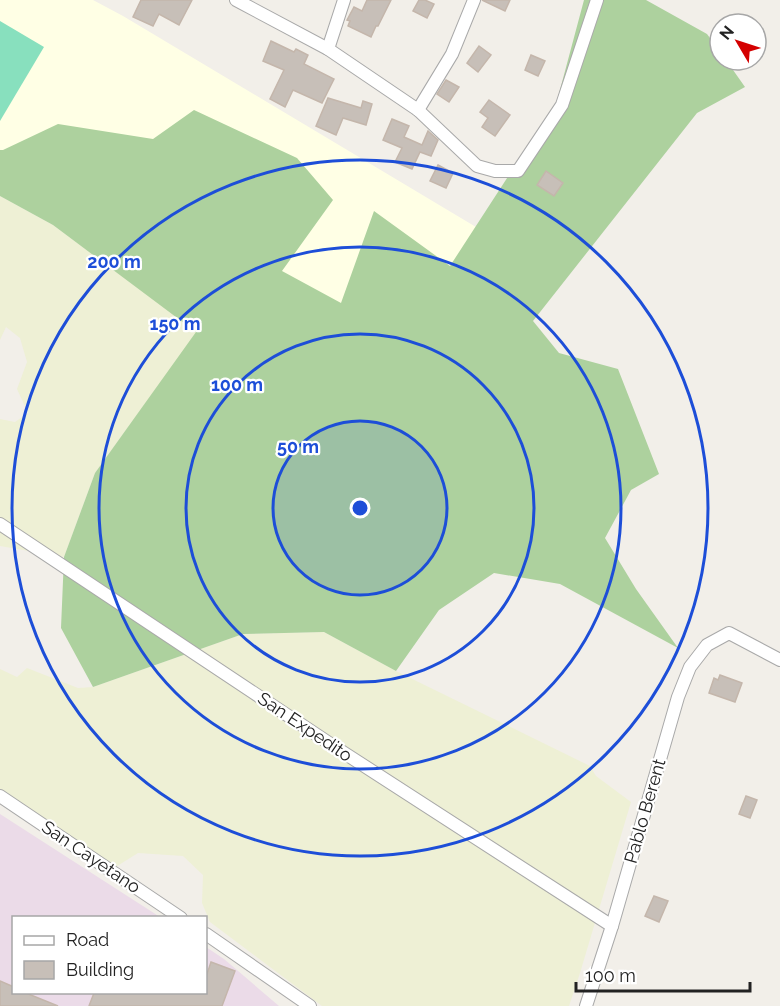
<svg xmlns="http://www.w3.org/2000/svg" width="780" height="1006" font-family="Raleway,sans-serif">
  <style>
    .industrial { fill: #ebdbe8 }
    .education { fill: #ffffe5 }
    .farmland { fill: #eef0d5 }
    .forest { fill: #add19e }
    .pitch { fill: #88e0be }
    .building { fill: #c7bfb8; stroke: #c4b6ab; stroke-width: 1.5 }
    .lines { fill: none; stroke-linecap: round; stroke-linejoin: round }
    .street-casing { stroke: #a9a9a9; stroke-width: 14 }
    .street { stroke: #fff; stroke-width: 12 }
    .ring { fill: none; stroke: #1d4ed8; stroke-width: 3 }
    .labels { text-anchor: middle; stroke-width: 4.5; stroke-linejoin: round; paint-order: stroke }
    .street-label { font-size: 18px; fill: #222; stroke: #fff }
    .centre { fill: #1d4ed8; stroke: #fff; stroke-width: 3 }
    .ring-label { font-size: 18px; text-anchor: middle; font-weight: bold; fill: #1d4ed8; stroke: #fff; stroke-width: 4.5; stroke-linejoin: round; paint-order: stroke }
  </style>
  <rect width="100%" height="100%" fill="#f2efe9"/>
  <path class="industrial" d="M0 814 160 917 14 918V992H206V947L224 959 279 1006H0Z"/>
  <path class="education" d="M0 0H93L123 16 486 233 362 419 0 179Z"/>
  <g class="farmland">
    <path d="M0 196 53 225 197 332 95 473 64 557 0 546V419L15 422 28 413 17 389 27 362 20 338 6 327 0 340Z"/>
    <path d="M324 632 396 671 590 766 596 776 631 802 580 973 569 1006H322L210 922 202 903 203 875 183 856 138 853 106 873 0 800V669L17 677 27 668 78 688 93 687 243 634Z"/>
  </g>
  <path class="forest" d="M584 0H646L707 34 720 52V60H726L745 87 697 113 533 321 559 353 618 369 659 474 631 490 605 538 636 589 678 648 560 584 494 573 439 610 396 671 324 632 243 634 93 687 61 628 64 557 95 473 196 332 53 225 0 196V150H3L58 124 153 139 194 110 297 158 333 200 282 271 341 303 374 211 450 266 557 101Z"/>
  <path class="pitch" d="M0 21 44 47 0 121Z"/>
  <g class="building">
    <path d="M141 0H192L179 25 159 14 153 26 133 17Z"/>
    <path d="M367 0H391L378 26H376L371 37 348 26 350 21 347 20 354 7 362 11Z"/>
    <path d="M419 0H425L434 4 427 18 413 11Z"/>
    <path d="M482 0H510L505 11Z"/>
    <path d="M271 41 294 52 296 49 308 55 304 64 334 79 322 103 293 90 285 107 270 99 284 70 263 61Z"/>
    <path d="M479 46 491 55 478 72 467 63Z"/>
    <path d="M531 55 545 61 538 76 525 70Z"/>
    <path d="M446 80 459 87 449 102 437 94Z"/>
    <path d="M328 98 361 108 363 101 372 104 366 125 343 118 336 135 316 126Z"/>
    <path d="M489 100 510 115 495 136 482 127 488 118 480 112Z"/>
    <path d="M392 119 409 126 404 137 422 145 428 131 438 140 431 156 420 152 412 169 395 162 402 148 383 140Z"/>
    <path d="M438 165 453 173 446 188 430 181Z"/>
    <path d="M546 171 563 183 554 196 537 185Z"/>
    <path d="M720 675 742 683 735 702 709 693 714 678 718 680Z"/>
    <path d="M746 796 757 800 750 818 739 814Z"/>
    <path d="M654 896 668 901 659 922 645 916Z"/>
    <path d="M211 962 235 971 222 1006H89L94 993H206V977Z"/>
    <path d="M0 981 14 987V993H26L58 1006H0Z"/>
  </g>
  <g class="lines">
    <defs>
      <g id="street">
        <path d="M236 0 328 49 418 110 477 166 495 171H518L562 105 597 0"/>
        <path d="M328 49 344 0"/>
        <path d="M418 110 452 54 474 0"/>
        <path d="M0 524 335 747 612 926"/>
        <path d="M0 796 181 918"/>
        <path d="M206 934 310 1006"/>
        <path d="M586 1006 612 926 678 697 690 667 707 645 729 633 780 660"/>
      </g>
    </defs>
    <use href="#street" class="street-casing"/>
    <use href="#street" class="street"/>
  </g>
  <circle cx="360" cy="508" r="87" fill="#1d4ed8" fill-opacity=".12"/>
  <g class="ring">
    <circle cx="360" cy="508" r="87"/>
    <circle cx="360" cy="508" r="174"/>
    <circle cx="360" cy="508" r="261"/>
    <circle cx="360" cy="508" r="348"/>
  </g>
  <g class="labels">
    <g class="street-label">
      <text transform="translate(305 727) rotate(34)" y="6">San Expedito</text>
      <text transform="translate(645 811) rotate(-74)" y="6">Pablo Berent</text>
      <text transform="translate(91 857) rotate(34)" y="6">San Cayetano</text>
    </g>
  </g>
  <circle cx="360" cy="508" r="9" class="centre"/>
  <g class="ring-label">
    <text x="114" y="268">200 m</text>
    <text x="175" y="330">150 m</text>
    <text x="237" y="391">100 m</text>
    <text x="298" y="453">50 m</text>
  </g>
  <rect x="12" y="916" width="195" height="78" fill="#ffffff" stroke="#a7a7a7" stroke-width="1.5"/>
  <rect x="24" y="936" width="30" height="9" fill="#ffffff" stroke="#a7a7a7" stroke-width="1.5"/>
  <text x="66" y="946" font-size="18" fill="#222222">Road</text>
  <rect x="24" y="961" width="30" height="18" fill="#c7bfb8" stroke="#a7a7a7" stroke-width="1.5"/>
  <text x="66" y="976" font-size="18" fill="#222222">Building</text>
  <g transform="translate(738 42) rotate(309)"><circle r="28" fill="#ffffff" stroke="#a7a7a7" stroke-width="1.5"/>
  <path d="M0-4.5L10 22L0 15L-10 22Z" fill="#d40000"/>
  <text y="-9" font-size="16" font-weight="bold" text-anchor="middle" fill="#222222">N</text>
  </g>
  <path d="M576 982v9h174v-9" fill="none" stroke="#222222" stroke-width="3"/>
  <text x="585" y="982" font-size="18" fill="#222222" stroke="#ffffff" stroke-width="4.5" paint-order="stroke">100 m</text>
</svg>
